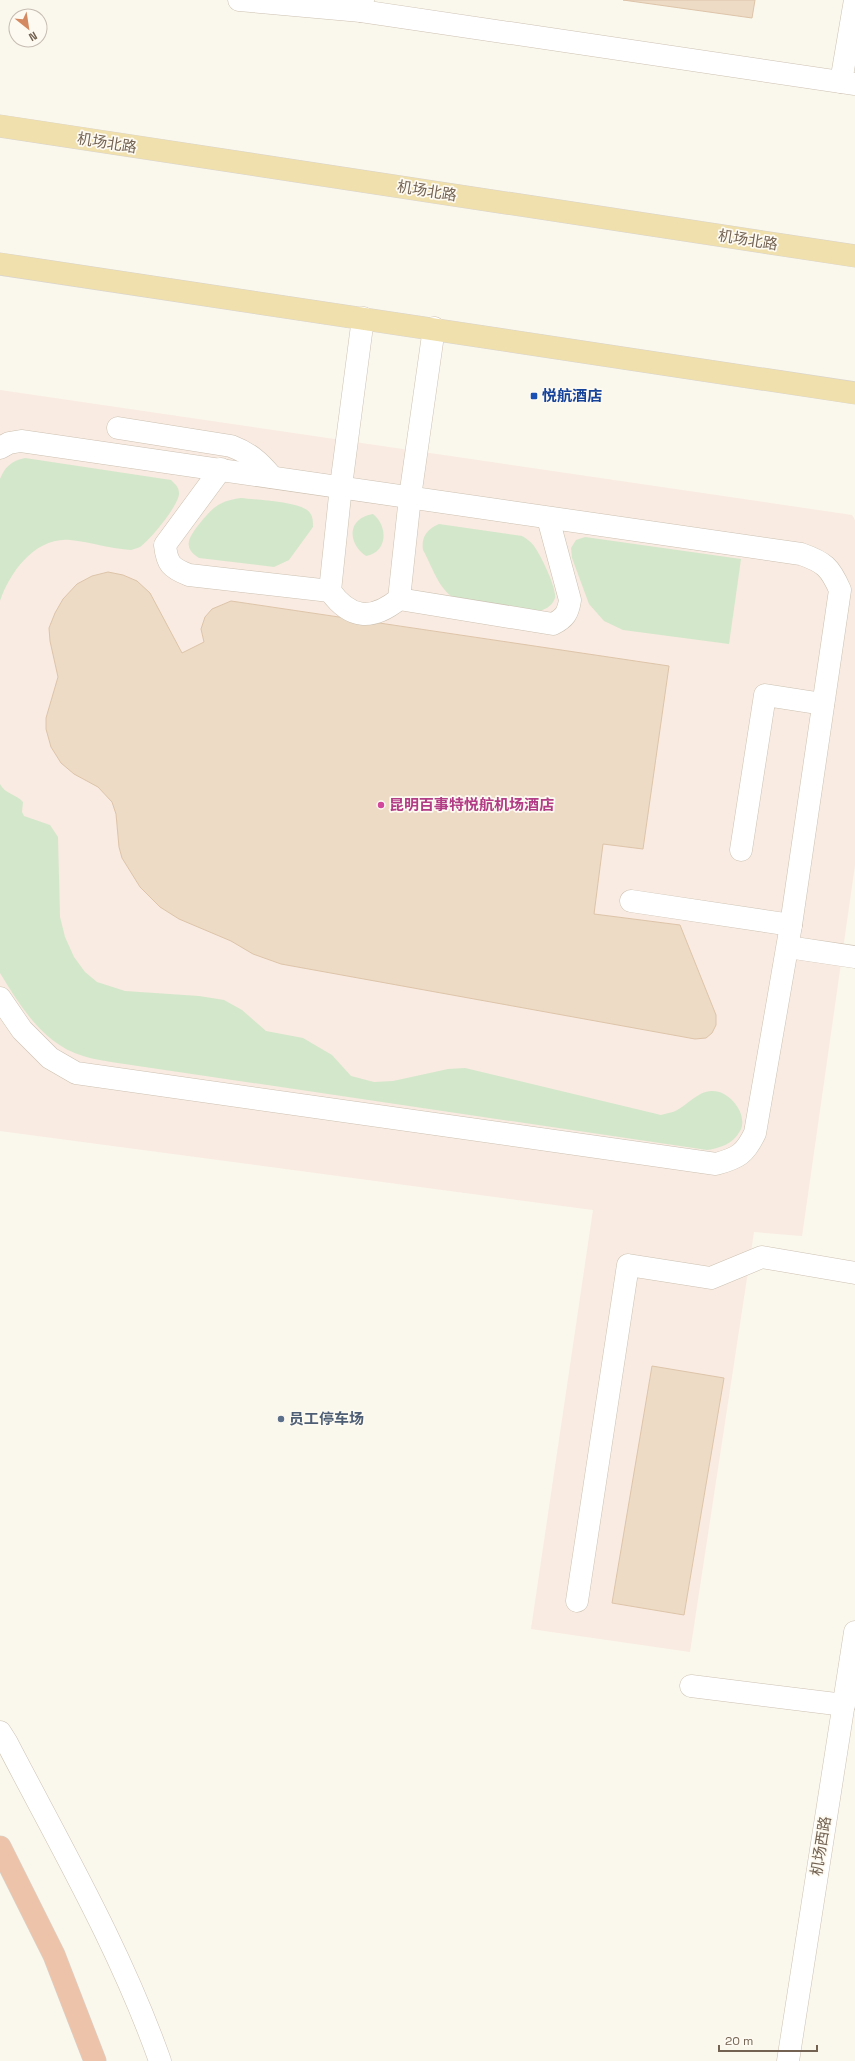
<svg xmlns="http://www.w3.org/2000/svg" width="855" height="2061" font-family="'Space Grotesk','Noto Sans SC',sans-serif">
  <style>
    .commercial { fill: #f9ebe1 }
    .green { fill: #d3e7cb }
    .building { fill: #eddbc6; stroke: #ddc4a9 }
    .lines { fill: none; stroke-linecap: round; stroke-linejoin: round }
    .minor-casing { stroke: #ccc1b2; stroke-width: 23 }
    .major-casing { stroke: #d8d3ce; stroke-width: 23 }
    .highway-casing { stroke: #d8d3ce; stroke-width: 23 }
    .minor { stroke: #fff; stroke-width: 22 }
    .major { stroke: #f0e0ad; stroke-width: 22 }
    .highway { stroke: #edc4aa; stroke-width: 22 }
    .transit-dot { fill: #1a4fb4; stroke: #fdfaf2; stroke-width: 1.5 }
    .hotel-dot { fill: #d1479c; stroke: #fdfaf2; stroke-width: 1.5 }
    .service-dot { fill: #5c6f8a; stroke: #fdfaf2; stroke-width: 1.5 }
    .labels { text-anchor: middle; stroke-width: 3.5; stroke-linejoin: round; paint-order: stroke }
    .street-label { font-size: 15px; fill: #736251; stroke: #fdfaf2 }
    .transit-label { font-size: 15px; font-weight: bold; fill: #164399; stroke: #fdfaf2; text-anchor: start }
    .hotel-label { font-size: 15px; font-weight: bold; fill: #b23c85; stroke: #fdfaf2; text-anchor: start }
    .service-label { font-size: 15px; font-weight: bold; fill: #4e5e75; stroke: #fdfaf2; text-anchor: start }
  </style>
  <rect width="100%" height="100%" fill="#faf7ec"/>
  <path class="commercial" d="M0 390 852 515 855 520V865L802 1236 754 1232 690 1652 531 1629 593 1210 0 1131Z"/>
  <g class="green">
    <path d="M25 458 171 480C175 484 179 487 179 493 180 504 150 540 140 547 138 548 134 549 131 550 111 549 91 542 70 540 35 537 10 572 0 601V479C5 467 11 461 25 458Z"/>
    <path d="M241 498C256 500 302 501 310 513 313 517 313 522 313 527L289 560 274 567 199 558C181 547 190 536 200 523 206 516 212 508 220 504 227 500 234 499 241 498Z"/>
    <path d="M373 514C388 526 388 552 366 556 347 543 347 518 373 514Z"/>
    <path d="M439 524 522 536C526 538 530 541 534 546 540 554 557 588 555 598 552 607 544 610 536 612L454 598C438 588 432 566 423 550 421 537 427 529 439 524Z"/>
    <path d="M585 537 741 559 729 644 623 630 604 621 589 604 572 558 571 548 576 540Z"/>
    <path d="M0 784C5 794 16 794 23 802L22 812 24 816 50 825 58 837 60 917 65 937 74 957 85 972 97 982 125 991 199 996 224 1000 242 1010 266 1031 303 1038 332 1055 351 1076 374 1082 393 1081 448 1069 465 1068 661 1115C664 1114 669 1113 673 1112 686 1107 698 1090 713 1091 730 1091 749 1115 740 1131 733 1144 720 1148 707 1150L111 1062C102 1060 92 1059 83 1056 43 1044 20 1006 0 973Z"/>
  </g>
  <g class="building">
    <path d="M623 0H755L752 18Z"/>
    <path d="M108 572 123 575 137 581 150 593 182 653 204 642 201 629 205 617 212 609 231 601 669 666 643 849 603 844 594 914 680 925 716 1015V1025L712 1033 706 1038 695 1039 281 964 253 954 231 941 179 919 160 907 140 887 122 858 119 847 116 814 112 802 98 787 74 774 61 763 51 747 46 729V718L58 677 50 641 49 628 55 613 63 599 77 584 92 576Z"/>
    <path d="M652 1366 724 1378 684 1615 612 1603Z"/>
  </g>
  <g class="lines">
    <defs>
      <g id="minor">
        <path d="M239 0 361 11"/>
        <path d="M363 0 361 11 855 84"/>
        <path d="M841 82 855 0"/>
        <path d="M363 318 341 486 330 591C350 619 372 621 399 599L410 497 434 328"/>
        <path d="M118 428 231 446C249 453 259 461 272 477"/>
        <path d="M0 448 9 443 21 441 801 554C824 562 830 567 840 590L791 925 755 1133C745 1154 738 1158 716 1164L76 1073 50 1058 22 1030 0 998"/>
        <path d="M221 469 165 545C167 564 171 568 189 575L330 591"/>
        <path d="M399 599 553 624C565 618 568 613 570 600L548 518"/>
        <path d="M741 850 765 695 823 704"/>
        <path d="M631 901 791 925"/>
        <path d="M788 947 855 957"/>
        <path d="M577 1601 628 1265 711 1278 762 1257 855 1273"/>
        <path d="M691 1686 844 1705"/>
        <path d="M0 1732 7 1743C61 1847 121 1950 160 2061"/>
        <path d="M788 2061 855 1632"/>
      </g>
      <g id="major">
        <path d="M0 126 855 256"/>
        <path d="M0 264 855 393"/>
      </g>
      <path id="highway" d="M0 1847 54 1955 95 2061"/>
    </defs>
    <use href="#minor" class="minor-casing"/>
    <use href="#major" class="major-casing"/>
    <use href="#highway" class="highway-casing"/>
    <use href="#minor" class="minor"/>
    <use href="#major" class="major"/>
    <use href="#highway" class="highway"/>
  </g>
  <rect class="transit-dot" x="530" y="392" width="8" height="8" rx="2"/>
  <circle class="hotel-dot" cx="381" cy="805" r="4"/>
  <circle class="service-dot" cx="281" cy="1419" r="4"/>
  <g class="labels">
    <g class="street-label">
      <text transform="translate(107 143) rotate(9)" y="5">机场北路</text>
      <text transform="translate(427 191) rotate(9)" y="5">机场北路</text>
      <text transform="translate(748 240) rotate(9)" y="5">机场北路</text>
      <text transform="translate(821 1846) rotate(-81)" y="5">机场西路</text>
    </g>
    <g class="transit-label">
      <text x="542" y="401">悦航酒店</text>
    </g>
    <g class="hotel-label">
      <text x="389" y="810">昆明百事特悦航机场酒店</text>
    </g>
    <g class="service-label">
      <text x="289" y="1424">员工停车场</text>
    </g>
  </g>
  <g transform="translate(28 28) rotate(150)"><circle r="19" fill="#fdfaf2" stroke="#c6bdb2"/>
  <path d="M0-3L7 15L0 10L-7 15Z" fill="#d58960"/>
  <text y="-6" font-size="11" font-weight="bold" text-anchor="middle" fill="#736251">N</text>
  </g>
  <path d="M719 2045v6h98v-6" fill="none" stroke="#736251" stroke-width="2"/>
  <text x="725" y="2045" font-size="12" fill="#736251" stroke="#fdfaf2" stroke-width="3" paint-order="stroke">20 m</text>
</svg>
